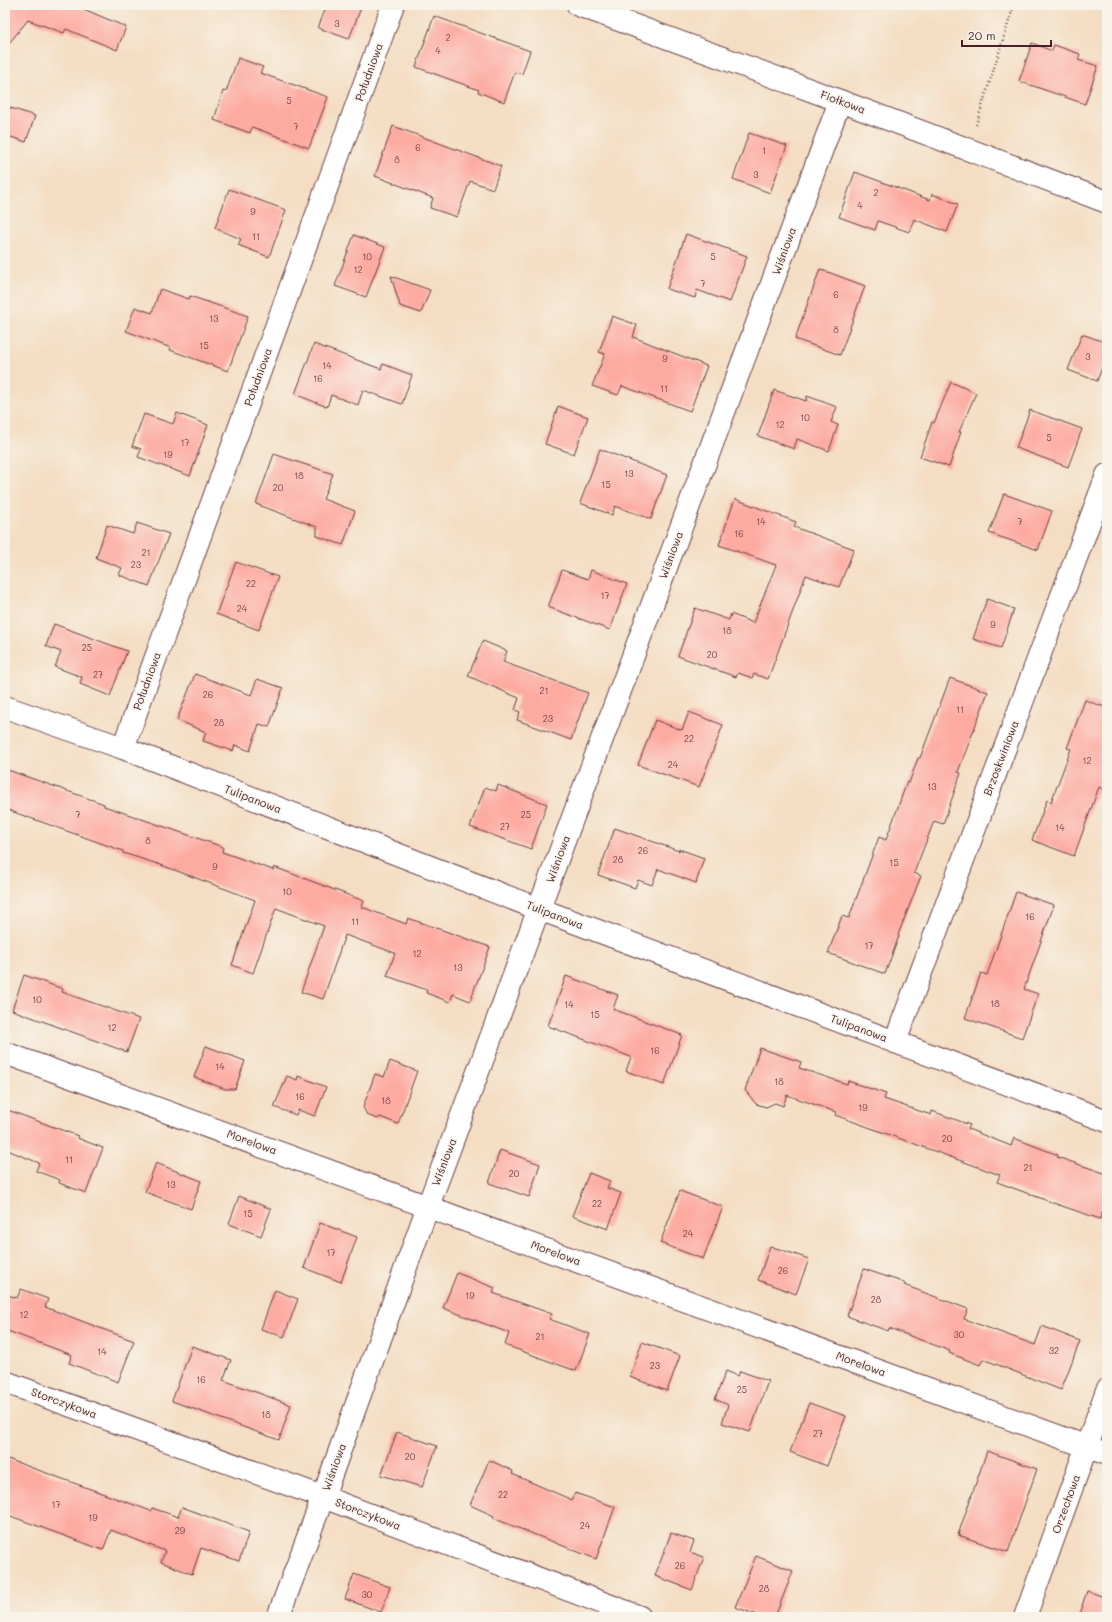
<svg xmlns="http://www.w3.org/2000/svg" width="1112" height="1622" font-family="Mali,sans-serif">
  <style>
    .building { fill: #fdaaa1 }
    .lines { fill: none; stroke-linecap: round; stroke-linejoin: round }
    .minor-casing { stroke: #643c42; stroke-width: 24 }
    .path { stroke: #643c42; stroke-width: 2.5; stroke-dasharray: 1 3; stroke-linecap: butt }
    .minor { stroke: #fff; stroke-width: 22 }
    .labels { text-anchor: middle; stroke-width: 3; stroke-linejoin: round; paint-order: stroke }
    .number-label { font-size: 9px; fill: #774248 }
    .street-label { font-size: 11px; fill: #4a1f2b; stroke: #f7f3e8 }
  </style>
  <rect width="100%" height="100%" fill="#f7f3e8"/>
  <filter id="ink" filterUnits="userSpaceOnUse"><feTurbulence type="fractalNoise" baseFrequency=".025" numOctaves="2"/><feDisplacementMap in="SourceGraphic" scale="8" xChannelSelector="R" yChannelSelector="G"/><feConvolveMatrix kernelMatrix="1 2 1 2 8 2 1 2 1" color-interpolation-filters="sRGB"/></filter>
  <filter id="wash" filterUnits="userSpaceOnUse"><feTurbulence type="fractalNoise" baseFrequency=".012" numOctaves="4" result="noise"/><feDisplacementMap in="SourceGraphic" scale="16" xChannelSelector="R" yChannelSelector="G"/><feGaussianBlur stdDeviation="0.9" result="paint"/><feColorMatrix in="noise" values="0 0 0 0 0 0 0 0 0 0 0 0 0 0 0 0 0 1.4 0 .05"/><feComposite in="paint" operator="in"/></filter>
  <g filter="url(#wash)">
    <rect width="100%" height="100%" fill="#f4ddc2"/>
    <g id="blocks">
      <g class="building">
        <path d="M5 5H74L126 27 117 50 66 29 64 33 28 20 5 48Z"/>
        <path d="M327 5H362L349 39 318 28Z"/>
        <path d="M434 16 530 51 522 74 515 72 504 102 478 92 479 90 416 67Z"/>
        <path d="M1032 43 1052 51 1054 45 1080 54 1078 60 1098 66 1085 104 1019 81Z"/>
        <path d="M238 58 263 67 260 73 328 97 309 148 252 127 250 133 214 120 223 91 226 92Z"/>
        <path d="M5 106 35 116 26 142 5 135Z"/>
        <path d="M393 126 501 166 493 189 470 181 457 217 430 208 433 198 375 176Z"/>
        <path d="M749 133 787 146 770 193 733 179Z"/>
        <path d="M855 172 930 200 932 194 958 204 947 232 914 219 909 232 878 221 875 230 839 217Z"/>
        <path d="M229 189 286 210 269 257 238 245 241 239 215 228Z"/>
        <path d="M686 234 747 256 730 302 697 290 695 298 667 289Z"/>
        <path d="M354 235 385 247 366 297 335 286Z"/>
        <path d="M820 269 865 286 840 355 795 339Z"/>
        <path d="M391 276 430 290 421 313 400 306Z"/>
        <path d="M160 289 189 299 190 296 248 316 228 371 170 350 171 348 126 331 135 307 152 313Z"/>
        <path d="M612 316 637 325 633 337 707 366 690 411 622 386 618 395 592 386 605 354 599 352Z"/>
        <path d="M1082 334 1107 343V354L1097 381 1068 370Z"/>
        <path d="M314 344 381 369 383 364 412 375 402 404 363 390 358 405 331 395 327 407 295 394Z"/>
        <path d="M951 382 976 393 959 432H961L949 467 920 457 932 422 934 423Z"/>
        <path d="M774 390 806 401 807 396 837 407 831 422 838 425 829 451 797 439 794 449 758 436Z"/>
        <path d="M558 406 588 417 574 454 545 444Z"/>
        <path d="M1030 410 1082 429 1068 467 1016 448Z"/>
        <path d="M177 413 208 425 190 476 138 457 141 449 132 446 144 414 173 424Z"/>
        <path d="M600 449 667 475 651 519 615 506 612 515 580 503Z"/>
        <path d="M274 454 333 474 323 499 355 511 343 545 317 536V527L256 504Z"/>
        <path d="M1004 494 1052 511 1038 550 989 533Z"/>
        <path d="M735 499 796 522 794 527 854 549 839 587 806 575 768 679 754 674 752 678 738 673 736 677 678 656 695 608 729 620 731 614 753 623 776 565 719 545Z"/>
        <path d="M137 523 169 534 149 586 119 575 122 568 96 558 107 525 133 534Z"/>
        <path d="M236 562 278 577 259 630 216 614Z"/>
        <path d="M562 570 588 579 591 570 627 584 610 630 548 607Z"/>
        <path d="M987 599 1014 609 1001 648 973 639Z"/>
        <path d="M54 624 127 651 110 696 80 684 82 677 55 667 61 652 46 646Z"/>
        <path d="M483 641 507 651 503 662 588 693 571 740 517 720 520 712 515 710 519 698 468 676Z"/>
        <path d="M195 674 251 695 257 679 283 688 269 727 259 724 250 751 235 745 233 751 203 741 206 732 177 720Z"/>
        <path d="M950 678 988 692 958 772 961 773 943 824 934 821 914 873 921 876 898 935 899 936 885 974 828 953 842 916 849 918 879 837 886 840 907 782 909 783 918 758H920Z"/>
        <path d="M1085 700 1107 708V791L1099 787 1074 856 1032 840 1047 800 1051 802 1071 749 1067 748Z"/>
        <path d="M689 712 723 725 699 787 638 765 655 720 682 730Z"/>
        <path d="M5 769 104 804V806L223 847 222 852 273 870 274 867 364 901 362 907 406 924 408 918 490 947 470 1001 453 994 450 1002 426 993 427 990 387 976 395 953 345 935 323 999 301 992 324 926 276 908 253 973 232 965 255 900 161 865 123 853V851L5 809Z"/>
        <path d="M498 785 547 804 531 849 470 827 485 787 496 791Z"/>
        <path d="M615 828 679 851V849L704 858 696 883 658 869 652 885 638 880 635 888 598 875Z"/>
        <path d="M1016 892 1054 905 1024 989 1038 994 1022 1038 965 1018 981 973 987 975Z"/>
        <path d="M24 975 63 989 62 992 139 1019 127 1052 12 1010Z"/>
        <path d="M566 976 618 995 613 1009 682 1035 664 1085 626 1071 631 1057 548 1026Z"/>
        <path d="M206 1046 245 1061 235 1089H225L194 1077Z"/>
        <path d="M760 1048 801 1062 799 1068 847 1084 848 1081 886 1094 884 1099 931 1115 932 1111 970 1125 968 1129 1011 1146 1014 1138 1058 1155 1057 1157 1107 1174V1213L1102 1212 1100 1219 1059 1205 997 1182 1000 1175 835 1115 836 1112 787 1095 783 1106 775 1103 766 1107 756 1104 745 1090Z"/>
        <path d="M390 1061 417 1071 398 1124 380 1117 377 1119 367 1115 363 1107 375 1074 384 1077Z"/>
        <path d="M287 1076 297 1080 298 1076 326 1087 315 1116 298 1110 296 1115 274 1107Z"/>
        <path d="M5 1109 78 1136 77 1138 103 1148 86 1193 59 1183 60 1180 36 1171 39 1163 5 1149Z"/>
        <path d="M500 1150 540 1164 529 1197 489 1183Z"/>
        <path d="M156 1163 201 1181 191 1209 145 1192Z"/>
        <path d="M589 1173 610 1181 607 1188 621 1193 608 1229 572 1216Z"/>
        <path d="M680 1191 723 1207 703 1259 660 1243Z"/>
        <path d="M239 1196 271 1209 261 1236 229 1224Z"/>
        <path d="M320 1223 357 1237 341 1282 304 1268Z"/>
        <path d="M770 1246 809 1259 796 1294 758 1280Z"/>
        <path d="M864 1269 905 1283 904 1285 968 1309 964 1319 1035 1345 1042 1326 1080 1341 1061 1390 983 1359 980 1365 949 1353 950 1351 889 1328 888 1331 847 1316Z"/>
        <path d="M457 1273 495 1288 493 1293 552 1314 549 1319 590 1334 576 1371 505 1345 509 1333 443 1308Z"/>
        <path d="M21 1289 48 1299 45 1307 134 1341 118 1382 69 1363 72 1355 5 1330V1294L17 1298Z"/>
        <path d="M275 1290 298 1299 284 1337 261 1329Z"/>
        <path d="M642 1342 680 1356 667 1391 630 1377Z"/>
        <path d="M192 1346 231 1360 223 1380 291 1405 279 1440 172 1401Z"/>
        <path d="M726 1371 738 1376 740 1371 768 1381 750 1432 722 1423 728 1405 715 1399Z"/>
        <path d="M809 1403 846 1416 827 1466 790 1452Z"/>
        <path d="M397 1432 437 1446 422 1487 381 1475Z"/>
        <path d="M987 1451 1037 1469 1008 1552 958 1535Z"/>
        <path d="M5 1458 151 1511 152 1508 178 1517 182 1507 249 1532 239 1561 201 1548 192 1574 161 1562 165 1551 111 1530 103 1550 5 1514Z"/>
        <path d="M489 1460 513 1471 512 1474 572 1500 575 1493 615 1507 596 1559 493 1518 494 1516 470 1505Z"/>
        <path d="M671 1533 694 1541 690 1552 704 1557 692 1590 655 1576Z"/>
        <path d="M756 1556 793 1571 775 1617H763L735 1607Z"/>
        <path d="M354 1574 390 1587 381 1612 345 1599Z"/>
        <path d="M1087 1591 1107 1598V1617H1078Z"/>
      </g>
    </g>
  </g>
  <g filter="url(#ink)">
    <use href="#blocks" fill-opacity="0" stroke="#643c42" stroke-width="1"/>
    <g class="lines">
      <defs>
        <g id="minor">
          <path d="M578 5 840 101 1107 202"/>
          <path d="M5 707 123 748 539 909 1107 1121"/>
          <path d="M123 748 393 5"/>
          <path d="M895 1042 1107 475"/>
          <path d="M5 1053 1107 1454"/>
          <path d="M5 1382 323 1497 640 1617"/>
          <path d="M278 1617 323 1497 428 1206 840 101"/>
          <path d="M1025 1617 1107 1390"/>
        </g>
      </defs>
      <use href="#minor" class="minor-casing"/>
      <path class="path" d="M976 125 1014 5"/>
      <use href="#minor" class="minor"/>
    </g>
  </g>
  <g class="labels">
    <g class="number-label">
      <text x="337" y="27">3</text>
      <text x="448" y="41">2</text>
      <text x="438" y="54">4</text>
      <text x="289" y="104">5</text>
      <text x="296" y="130">7</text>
      <text x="418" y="151">6</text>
      <text x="764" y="154">1</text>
      <text x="397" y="163">8</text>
      <text x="756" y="178">3</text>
      <text x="876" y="196">2</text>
      <text x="860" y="209">4</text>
      <text x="253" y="215">9</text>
      <text x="256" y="240">11</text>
      <text x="367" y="260">10</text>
      <text x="713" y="260">5</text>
      <text x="358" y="273">12</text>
      <text x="703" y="287">7</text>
      <text x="836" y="298">6</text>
      <text x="214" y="322">13</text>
      <text x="836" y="333">8</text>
      <text x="204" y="349">15</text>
      <text x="1088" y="360">3</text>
      <text x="665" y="362">9</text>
      <text x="327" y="369">14</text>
      <text x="318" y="382">16</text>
      <text x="664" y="392">11</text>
      <text x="805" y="421">10</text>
      <text x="780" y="428">12</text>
      <text x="1049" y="441">5</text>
      <text x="185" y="446">17</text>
      <text x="168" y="458">19</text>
      <text x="629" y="477">13</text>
      <text x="299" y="479">18</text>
      <text x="606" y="488">15</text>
      <text x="278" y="491">20</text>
      <text x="761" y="525">14</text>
      <text x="1020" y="525">7</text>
      <text x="739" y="537">16</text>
      <text x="146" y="556">21</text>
      <text x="136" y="568">23</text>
      <text x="251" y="587">22</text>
      <text x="605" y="599">17</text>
      <text x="242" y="612">24</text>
      <text x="993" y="628">9</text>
      <text x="727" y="634">18</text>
      <text x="87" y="651">25</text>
      <text x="712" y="658">20</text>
      <text x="98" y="678">27</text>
      <text x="544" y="694">21</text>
      <text x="208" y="698">26</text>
      <text x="960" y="713">11</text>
      <text x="548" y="722">23</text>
      <text x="219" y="726">28</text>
      <text x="689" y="742">22</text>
      <text x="1087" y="764">12</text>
      <text x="673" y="768">24</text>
      <text x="932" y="790">13</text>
      <text x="78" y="818">7</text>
      <text x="526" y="818">25</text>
      <text x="505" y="830">27</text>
      <text x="1060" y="831">14</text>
      <text x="148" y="844">8</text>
      <text x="643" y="854">26</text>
      <text x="618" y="863">28</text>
      <text x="894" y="866">15</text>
      <text x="215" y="870">9</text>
      <text x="287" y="895">10</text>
      <text x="1030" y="920">16</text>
      <text x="355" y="925">11</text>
      <text x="869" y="949">17</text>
      <text x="417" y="957">12</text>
      <text x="458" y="971">13</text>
      <text x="37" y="1003">10</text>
      <text x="995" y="1007">18</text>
      <text x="569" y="1008">14</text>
      <text x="595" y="1018">15</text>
      <text x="112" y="1031">12</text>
      <text x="655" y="1054">16</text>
      <text x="220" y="1070">14</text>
      <text x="779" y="1085">18</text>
      <text x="300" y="1100">16</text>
      <text x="386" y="1104">18</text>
      <text x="863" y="1111">19</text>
      <text x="947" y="1142">20</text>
      <text x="69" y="1163">11</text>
      <text x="1028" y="1171">21</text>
      <text x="514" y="1177">20</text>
      <text x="171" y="1188">13</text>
      <text x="597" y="1207">22</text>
      <text x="248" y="1217">15</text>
      <text x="688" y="1237">24</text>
      <text x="331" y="1256">17</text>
      <text x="783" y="1274">26</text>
      <text x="470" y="1299">19</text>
      <text x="876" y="1303">28</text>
      <text x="24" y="1318">12</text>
      <text x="959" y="1338">30</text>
      <text x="540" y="1340">21</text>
      <text x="1054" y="1354">32</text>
      <text x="102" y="1355">14</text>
      <text x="655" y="1369">23</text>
      <text x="201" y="1383">16</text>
      <text x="742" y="1393">25</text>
      <text x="266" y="1418">18</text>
      <text x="818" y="1437">27</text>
      <text x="410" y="1460">20</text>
      <text x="503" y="1498">22</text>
      <text x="56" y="1508">17</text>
      <text x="93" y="1521">19</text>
      <text x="585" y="1529">24</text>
      <text x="180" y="1534">29</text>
      <text x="680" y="1569">26</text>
      <text x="764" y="1592">28</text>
      <text x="367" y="1598">30</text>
    </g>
    <g class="street-label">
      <text transform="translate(369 72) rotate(-70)" y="4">Południowa</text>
      <text transform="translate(843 102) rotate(20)" y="4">Fiołkowa</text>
      <text transform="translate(784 251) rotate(-70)" y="4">Wiśniowa</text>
      <text transform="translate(258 377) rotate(-70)" y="4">Południowa</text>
      <text transform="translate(671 555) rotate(-70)" y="4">Wiśniowa</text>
      <text transform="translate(147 681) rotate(-70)" y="4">Południowa</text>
      <text transform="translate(1001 758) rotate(-69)" y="4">Brzoskwiniowa</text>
      <text transform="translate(253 799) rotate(21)" y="4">Tulipanowa</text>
      <text transform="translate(558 859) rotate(-70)" y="4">Wiśniowa</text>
      <text transform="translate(555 915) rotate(21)" y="4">Tulipanowa</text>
      <text transform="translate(859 1028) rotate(20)" y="4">Tulipanowa</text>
      <text transform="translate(252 1142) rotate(20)" y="4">Morelowa</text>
      <text transform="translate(444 1162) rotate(-69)" y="4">Wiśniowa</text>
      <text transform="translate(556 1253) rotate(20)" y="4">Morelowa</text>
      <text transform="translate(861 1364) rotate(20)" y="4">Morelowa</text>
      <text transform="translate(64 1403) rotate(20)" y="4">Storczykowa</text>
      <text transform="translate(334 1467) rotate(-70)" y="4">Wiśniowa</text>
      <text transform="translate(1066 1504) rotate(-70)" y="4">Orzechowa</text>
      <text transform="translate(368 1514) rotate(21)" y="4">Storczykowa</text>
    </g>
  </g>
  <rect width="1112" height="1622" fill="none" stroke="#f7f3e8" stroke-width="20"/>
  <path d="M962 40v6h89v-6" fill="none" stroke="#4a1f2b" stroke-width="2"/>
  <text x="968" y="40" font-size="12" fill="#4a1f2b" stroke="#f7f3e8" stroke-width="3" paint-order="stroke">20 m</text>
</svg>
